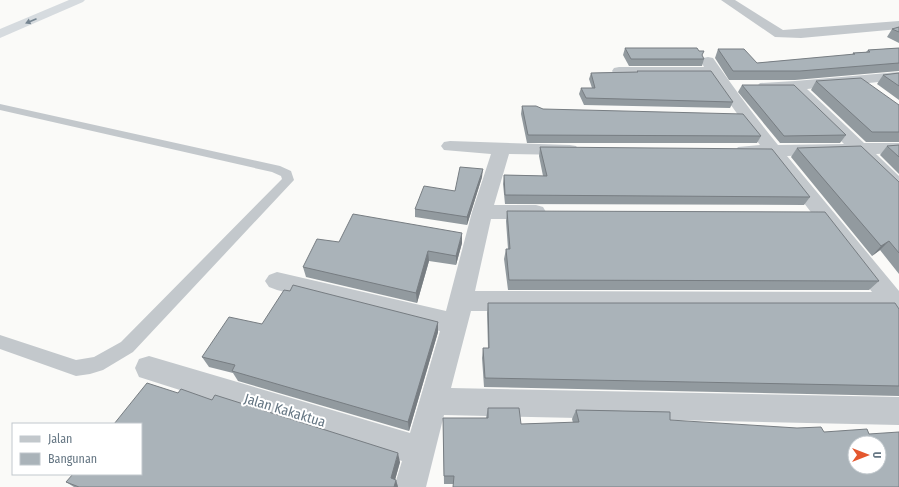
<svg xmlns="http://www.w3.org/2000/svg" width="899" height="487" font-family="'Fira Sans Condensed',sans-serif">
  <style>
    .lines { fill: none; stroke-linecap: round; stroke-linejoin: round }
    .service { fill: #c3c8cc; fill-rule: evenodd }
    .minor { fill: #c3c8cc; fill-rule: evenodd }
    .trunk { fill: #d6dbdf; fill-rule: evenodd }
    .wall { fill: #929a9f }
    .shaded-wall { fill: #777d82 }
    .building { fill: #aab3b9; stroke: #777d82; fill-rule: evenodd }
    .oneway { fill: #768591 }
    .labels { text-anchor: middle; stroke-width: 4; stroke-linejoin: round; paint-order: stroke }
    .near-street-label { font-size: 14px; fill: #657683; stroke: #fff }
  </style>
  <rect width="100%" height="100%" fill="#fafaf8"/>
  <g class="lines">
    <path class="service" d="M0 104 280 166 291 171 294 180 133 352 103 370 90 374 76 376 0 349V335L76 360 94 357 121 342 282 179 281 176 272 172 0 110Z"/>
    <g class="minor">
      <path d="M721 0H735L783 30 899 21V29L801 38 775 37Z"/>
      <path d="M708 57 713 58C734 88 755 117 778 145L844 144 791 91 760 89 757 86 760 83 795 81 899 72V80L807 89 864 143H899V153L876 154 899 176V193L892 191 855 154 787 156 899 291V319L890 316 887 312 471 311 451 388 899 397V425L444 415 426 487H394L402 461 139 377 135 368 139 359 149 356 410 433 440 331 277 290 269 287 265 281 269 275 277 272 446 311 472 212 491 154 444 150 441 146 444 142 450 141 570 145 576 146 579 150 576 154 570 155 509 154 494 205H536L543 207 546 212 543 217 536 219H491L475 291 872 292 768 156 738 155 735 151 738 147 760 145 709 75H619L614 74 612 71 614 68 619 67H704L701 61 703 58Z"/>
    </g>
    <path class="trunk" d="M69 0H85L83 2 0 38V29Z"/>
  </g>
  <g class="wall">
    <path d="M899 27V43L887 37 892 29Z"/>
    <path d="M625 48 704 59 702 66H629L623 55Z"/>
    <path d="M899 48V71L795 80H729L715 58 718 49 757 63 852 55 853 53 866 52 868 50Z"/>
    <path d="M637 71 733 102 730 108 584 105 579 94 581 88H592L589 79 591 73 637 72Z"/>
    <path d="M899 73V100L877 84 883 75Z"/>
    <path d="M816 81 899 105V142H866L811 90Z"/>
    <path d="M742 85 846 135 840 143H780L738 92Z"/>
    <path d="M522 106 543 109 761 136 757 143H527L521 114Z"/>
    <path d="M899 145V174L880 155 887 146Z"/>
    <path d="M540 147 810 197 804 205 505 204 503 184 504 175 543 176 539 156Z"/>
    <path d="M797 148 899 182V274L880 250 872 256 791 157Z"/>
    <path d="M482 177 467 225 415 217V209L455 191Z"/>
    <path d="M507 211 879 281 869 290H508L504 259 506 249H508L506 221Z"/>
    <path d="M339 242 462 243 456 265 429 261 417 303 306 277 303 267Z"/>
    <path d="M488 303 899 309V396L484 387 482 358 483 348H488L487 313Z"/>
    <path d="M438 322V332L409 431 238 381 233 373 209 367 202 357 262 324Z"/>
    <path d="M178 393 212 400 400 462 395 480H396L398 487H74L66 482Z"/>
    <path d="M488 408 521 424 573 423 572 419 576 410 670 412 453 484H444L443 418H486Z"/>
  </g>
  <g class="shaded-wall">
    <path d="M483 169 482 177 467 225V217Z"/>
    <path d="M462 233V243L456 265V256Z"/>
    <path d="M889 241 880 250 872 256 881 246Z"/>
    <path d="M428 251 429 261 417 303 416 293Z"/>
    <path d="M438 322V332L409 431 408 422Z"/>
    <path d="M398 453 400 462 393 487 391 478Z"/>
    <path d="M396 480 398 487H394Z"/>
  </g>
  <g class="building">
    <path d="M899 27V32L892 29Z"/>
    <path d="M625 48H697L699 51H704L702 55 704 59H631Z"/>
    <path d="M899 48V63L800 71H733L718 49H744L757 63 855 54 853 53 870 52 868 50Z"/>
    <path d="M637 71H711L733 102 586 98 581 88H595L591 73 638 72Z"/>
    <path d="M899 73V86L883 75Z"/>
    <path d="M861 78 899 105V132H872L816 81Z"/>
    <path d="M742 85H794L846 135 784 136Z"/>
    <path d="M522 106H536L543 109 743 114 761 136 528 135Z"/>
    <path d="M899 145V157L887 146Z"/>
    <path d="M861 146 899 182V253L889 241 881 246 797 148Z"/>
    <path d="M540 147 772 149 810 197 505 195 504 175 547 176Z"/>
    <path d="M460 167 483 169 467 217 415 209 424 186 455 191Z"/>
    <path d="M507 211 825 212 879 281 509 280 506 249H510Z"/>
    <path d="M353 214 462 233 456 256 428 251 416 293 303 267 317 239 339 242Z"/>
    <path d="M293 285 438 322 408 422 232 371 235 365 202 357 229 317 262 324 284 290 290 291Z"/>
    <path d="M488 303H895L899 309V386L485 378 483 348H489Z"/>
    <path d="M147 383 178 393 181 389 212 400 215 395 398 453 391 478 396 480 394 487H79L66 482 73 474H141V424H114Z"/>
    <path d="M488 408H519L521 424 579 422 576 410 670 412V420L797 428 821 427 824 432 867 429 869 434 899 432V487H453L454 476H444L443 418H488ZM855 443H879V467H855Z"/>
  </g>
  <defs><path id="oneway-solid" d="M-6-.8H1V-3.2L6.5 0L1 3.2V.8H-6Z"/></defs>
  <use class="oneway" href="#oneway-solid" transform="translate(31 21) rotate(157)"/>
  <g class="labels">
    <g class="near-street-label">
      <text transform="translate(285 410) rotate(17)" y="5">Jalan Kakaktua</text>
    </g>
  </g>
  <rect x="12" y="423" width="130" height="52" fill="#ffffff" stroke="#c1c8cd"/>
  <rect x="20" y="436" width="20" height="6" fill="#c3c8cc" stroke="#c1c8cd"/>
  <text x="48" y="443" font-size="12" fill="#657683">Jalan</text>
  <rect x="20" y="453" width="20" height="12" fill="#aab3b9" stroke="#c1c8cd"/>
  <text x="48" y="463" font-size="12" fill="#657683">Bangunan</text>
  <g transform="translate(867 455) rotate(90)"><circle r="19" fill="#ffffff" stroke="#c1c8cd"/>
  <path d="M0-3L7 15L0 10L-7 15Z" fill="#e4572e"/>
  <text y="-6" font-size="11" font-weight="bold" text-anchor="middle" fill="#657683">U</text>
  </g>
</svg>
